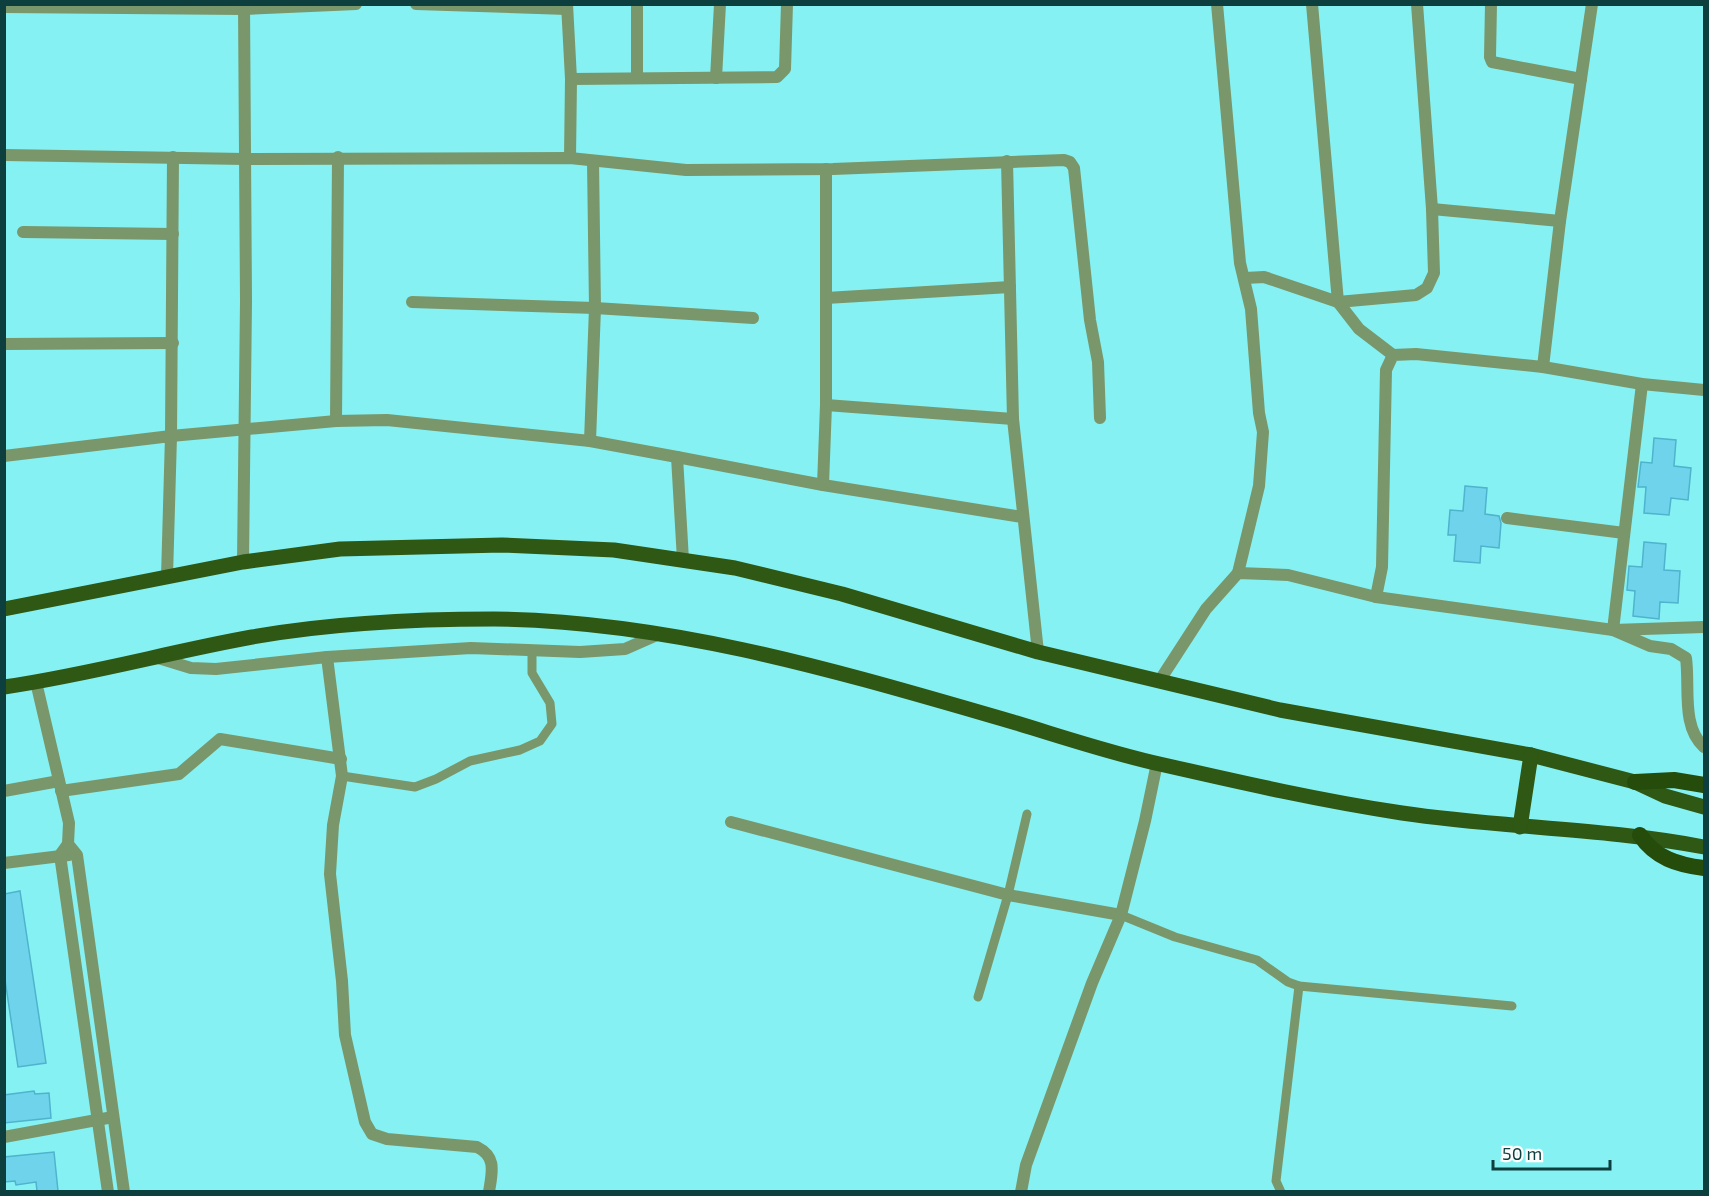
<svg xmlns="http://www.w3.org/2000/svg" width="1709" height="1196" font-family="'Exo 2',sans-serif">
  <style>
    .building { fill: #6fd3eb; stroke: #4eb3cc; stroke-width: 1.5 }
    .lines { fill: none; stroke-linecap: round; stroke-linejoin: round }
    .service { stroke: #79976b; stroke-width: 9 }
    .minor { stroke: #79976b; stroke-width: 12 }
    .tertiary { stroke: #79976b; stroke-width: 12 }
    .primary { stroke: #2e5813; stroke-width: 15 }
    .trunk { stroke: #254c0a; stroke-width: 16 }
  </style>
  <rect width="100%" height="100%" fill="#86f1f2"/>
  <g class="building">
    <path d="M1654 438 1676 440 1674 466 1691 468 1688 500 1671 498 1669 515 1644 513 1646 487H1638L1641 462 1652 463Z"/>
    <path d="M1465 486 1487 488 1485 514 1499 516 1501 523 1499 548 1481 546 1480 563 1454 561 1456 535H1448L1450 510 1463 511Z"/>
    <path d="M1644 542 1666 544 1664 570 1680 571 1678 603 1660 602 1659 619 1633 616 1635 591 1627 590 1629 566 1642 567Z"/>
    <path d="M20 891 46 1063 18 1067 4 973V894Z"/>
    <path d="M34 1091 35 1094 49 1093 51 1118 4 1123V1095Z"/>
    <path d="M54 1152 58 1191H37L36 1182 16 1185 15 1181 4 1182V1157Z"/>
  </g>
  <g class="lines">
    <g class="service">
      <path d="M342 776 415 787 436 779 470 761 520 750 540 741 552 724 550 703 532 673V650"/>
      <path d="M1121 915 1175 937 1257 960 1288 982 1299 986 1512 1006"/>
      <path d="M978 997 1008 895 1027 814"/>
      <path d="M1281 1192 1276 1181 1299 986"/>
    </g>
    <g class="minor">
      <path d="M416 4 567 9"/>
      <path d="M567 4 571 79 570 158"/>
      <path d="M637 4V78"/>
      <path d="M1217 4 1240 263 1251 309 1259 413 1263 432 1259 486 1238 573"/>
      <path d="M1312 4 1338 302 1359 329 1393 355"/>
      <path d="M1491 4 1490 57 1492 62 1581 79"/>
      <path d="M1592 4 1560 221 1543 367 1642 384 1704 390"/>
      <path d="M4 7 244 9 356 4"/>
      <path d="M716 78 720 4"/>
      <path d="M571 79 777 77 785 69 787 4"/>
      <path d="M4 155 245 159 570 158 686 170 833 169 1064 160 1070 162 1074 168 1090 320 1098 362 1100 418"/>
      <path d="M173 157 171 436 336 421 387 420 590 441"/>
      <path d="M593 161 595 308 590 441 677 457"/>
      <path d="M1007 161 1013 419 1038 652"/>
      <path d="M1432 209 1560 221"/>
      <path d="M23 232 173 234"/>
      <path d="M1245 278 1264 277 1338 302 1416 295 1427 288 1434 273 1432 209 1417 4"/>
      <path d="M826 298 1010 287"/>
      <path d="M412 302 595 308 753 318"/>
      <path d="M4 344 173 343"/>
      <path d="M1543 367 1416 354 1393 355 1386 370 1382 567 1376 597 1613 630 1704 627"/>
      <path d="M1642 384 1613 630 1650 646 1671 649 1686 658C1690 687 1681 726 1704 747"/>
      <path d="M826 405 1013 419"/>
      <path d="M336 421 338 157"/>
      <path d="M4 456 171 436 167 577"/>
      <path d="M823 485 1022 517"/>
      <path d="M1507 518 1624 533"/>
      <path d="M683 560 677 457 823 485 826 405V169"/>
      <path d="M243 562 246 301 244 4"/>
      <path d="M155 657 191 668 216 669 327 657 471 648 580 652 625 649 659 634"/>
      <path d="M327 657 342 776 333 825 330 874 342 981 345 1035 365 1122 372 1134 387 1139 477 1147C497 1157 492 1172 489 1192"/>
      <path d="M1160 680 1206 609 1238 573 1288 575 1376 597"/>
      <path d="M4 791 59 781"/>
      <path d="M61 791 179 774 220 739 341 759"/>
      <path d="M731 822 1008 895 1121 915"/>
      <path d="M4 863 69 855"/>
      <path d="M4 1137 113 1117"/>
      <path d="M1021 1192 1026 1165 1092 983 1121 915 1145 821 1157 763"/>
    </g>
    <g class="tertiary">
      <path d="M36 682 69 823 68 844 60 855 108 1192"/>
      <path d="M68 844 77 855 124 1192"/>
    </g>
    <g class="primary">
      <path d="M4 609 243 562 340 549 502 545 614 550 735 568 842 594 1038 652 1280 710 1531 755 1635 782 1665 796 1704 807"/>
      <path d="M4 687C88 675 169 652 252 637 331 623 413 619 494 619 673 621 843 673 1013 722 1063 737 1113 754 1164 765 1243 783 1322 801 1402 813 1503 828 1605 828 1704 847"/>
      <path d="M1520 827 1531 755"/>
    </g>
    <g class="trunk">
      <path d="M1635 782 1674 780 1704 785"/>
      <path d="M1640 835C1655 858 1678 865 1704 868"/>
    </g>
  </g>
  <rect width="1709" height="1196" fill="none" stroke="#0e3f3f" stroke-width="12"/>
  <path d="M1493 1160v9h117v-9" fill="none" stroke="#0e3f3f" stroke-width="3"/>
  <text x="1502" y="1160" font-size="18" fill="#0e3f3f" stroke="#fdfdfd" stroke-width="4.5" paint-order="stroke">50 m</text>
</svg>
